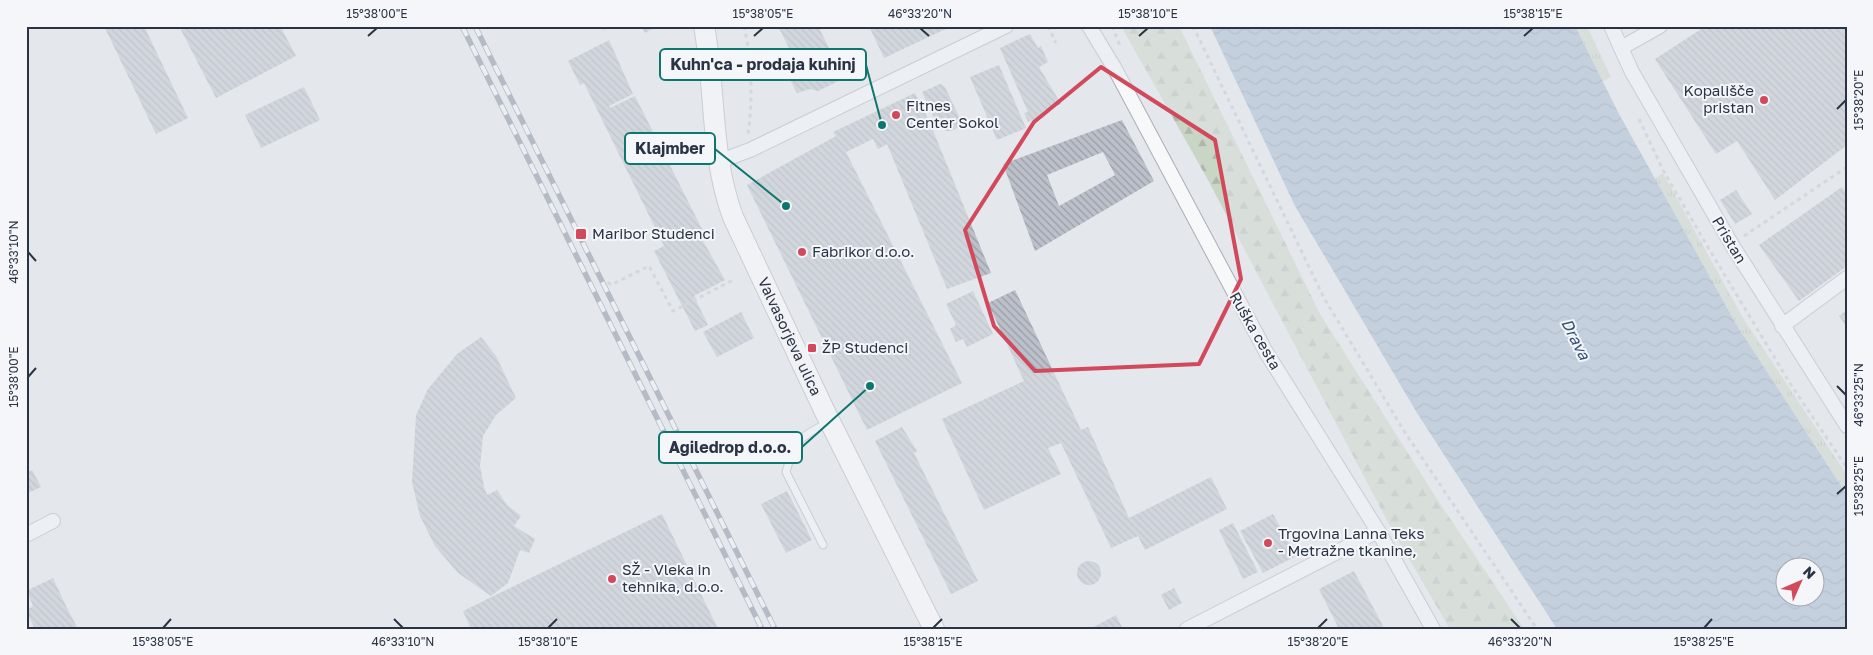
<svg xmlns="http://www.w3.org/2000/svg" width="1873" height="655" font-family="'Golos Text',sans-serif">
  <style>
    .grass { fill: url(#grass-tufts) }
    .forest { fill: url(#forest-firs) }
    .water { fill: url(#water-waves); fill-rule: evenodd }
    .building { fill: url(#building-back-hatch); fill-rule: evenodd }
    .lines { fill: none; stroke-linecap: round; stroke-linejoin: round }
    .lane-casing { stroke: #a9aeb7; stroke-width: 9 }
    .street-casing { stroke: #a9aeb7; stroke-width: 16 }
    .secondary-casing { stroke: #a9aeb7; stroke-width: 22 }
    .path { stroke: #c2c5cb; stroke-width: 3; stroke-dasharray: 4 4; stroke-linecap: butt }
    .lane { stroke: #f7f8fa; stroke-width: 7 }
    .street { stroke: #f7f8fa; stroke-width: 14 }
    .secondary { stroke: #fff; stroke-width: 20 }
    .rail-casing { stroke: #7d8696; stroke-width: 5.5 }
    .rail { stroke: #f4f6f9; stroke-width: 4; stroke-dasharray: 11; stroke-linecap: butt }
    .marked { fill: none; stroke: #d1495b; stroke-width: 4; stroke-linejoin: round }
    .ticks { fill: none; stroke: #2b3445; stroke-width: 2 }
    .poi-dot { fill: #d1495b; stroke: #f4f6f9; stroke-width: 2 }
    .labels { text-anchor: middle; stroke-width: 4; stroke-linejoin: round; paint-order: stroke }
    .poi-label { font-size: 15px; fill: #2b3445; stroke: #f4f6f9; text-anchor: start }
    .street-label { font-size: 15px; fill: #2b3445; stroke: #f4f6f9 }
    .water-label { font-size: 16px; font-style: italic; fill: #34527a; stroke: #f4f6f9 }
    .leader { fill: none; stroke: #0f766e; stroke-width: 2 }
    .callout-dot { fill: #0f766e; stroke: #f4f6f9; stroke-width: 2 }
    .callout { fill: #f4f6f9; stroke: #0f766e; stroke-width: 2 }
    .callout-label { font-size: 16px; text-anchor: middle; font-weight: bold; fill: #2b3445 }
    .neatline { fill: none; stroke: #2b3445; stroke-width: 2 }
    .ticks-label { font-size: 12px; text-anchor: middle; fill: #2b3445 }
  </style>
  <defs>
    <pattern id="grass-tufts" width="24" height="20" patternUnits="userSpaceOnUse" patternTransform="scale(1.25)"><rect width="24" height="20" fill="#c9d6c5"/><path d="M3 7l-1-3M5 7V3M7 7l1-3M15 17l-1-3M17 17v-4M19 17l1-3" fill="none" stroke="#adb8ab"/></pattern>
    <pattern id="forest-firs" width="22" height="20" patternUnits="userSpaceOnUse" patternTransform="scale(1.25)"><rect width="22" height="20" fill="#c9d6c5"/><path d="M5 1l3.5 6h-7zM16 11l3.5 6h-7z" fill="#adb8ab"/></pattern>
    <pattern id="water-waves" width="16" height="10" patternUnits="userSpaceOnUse" patternTransform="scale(1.25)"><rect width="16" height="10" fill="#9fb4cc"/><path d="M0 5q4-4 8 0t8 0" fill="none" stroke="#8293a7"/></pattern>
    <pattern id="building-back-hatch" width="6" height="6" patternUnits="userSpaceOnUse" patternTransform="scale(1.25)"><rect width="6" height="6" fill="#bbc0ca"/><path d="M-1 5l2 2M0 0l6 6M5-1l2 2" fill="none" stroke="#989da6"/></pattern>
  </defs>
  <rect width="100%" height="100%" fill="#e4e7ec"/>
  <g class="grass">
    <path d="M1575 26H1587L1611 77 1602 82Z"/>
    <path d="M1663 173 1743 318 1847 475V495L1736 324 1654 179Z"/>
  </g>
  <path class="forest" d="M1121 26H1179L1320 314 1437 499 1524 629H1450L1391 528 1208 180Z"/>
  <path class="water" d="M1210 26H1575L1619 114 1736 324 1847 495V629H1557L1417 413 1295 206ZM1786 568H1816V598H1786Z"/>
  <g class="building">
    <path d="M104 26H144L188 118 156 134Z"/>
    <path d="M188 26H280L296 56 216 98 181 30Z"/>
    <path d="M641 26H657L645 33Z"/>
    <path d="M778 26H818L834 58 841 55 851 75 818 91 810 89 797 93 784 68 797 64Z"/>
    <path d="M869 26 887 27 952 26 884 58Z"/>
    <path d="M1706 26H1847V145L1775 200 1737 141 1716 154 1655 59Z"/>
    <path d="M1030 34 1038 48 1041 46 1048 62 1039 67 1061 104 1042 112 1044 116 1028 122 1024 113 1028 112 1000 48Z"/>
    <path d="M609 40 633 94 609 106 610 108 635 96 702 229 698 232 725 280 694 296 708 325 695 331 654 251 664 246 584 83 580 85 568 61Z"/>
    <path d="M999 65 1026 128 997 140 970 77Z"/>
    <path d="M940 84 945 87 963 125 951 131H946L938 126 922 92Z"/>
    <path d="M304 87 320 120 261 148 245 115Z"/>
    <path d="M915 93 930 123 991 273 947 289 887 144 878 149 873 139 846 152 962 383 867 430 747 185 836 136 833 132Z"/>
    <path d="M1122 120 1154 181 1035 251 1003 164ZM1103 152 1115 175 1059 206 1047 175Z"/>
    <path d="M1842 187 1847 194V266L1799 301 1759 245Z"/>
    <path d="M1736 190 1752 214 1735 224 1720 200Z"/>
    <path d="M1015 290 1081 430 1088 427 1129 518 1211 477 1227 509 1145 550 1138 536 1111 548 1061 443 1048 448 1061 474 984 510 942 419 1024 381 988 303Z"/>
    <path d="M973 291 993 334 967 347 963 339 956 342 950 329 956 325 946 304Z"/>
    <path d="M1847 310V327L1839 316Z"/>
    <path d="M741 312 754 338 717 357 703 332Z"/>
    <path d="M481 337 496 356 516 398 496 415 483 436 480 466 484 487 487 495 497 490 507 505 521 516 514 526 535 539 529 553 520 550 508 583 491 596 458 573 435 546 420 516 412 482 416 415 428 389 457 354Z"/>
    <path d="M902 427 917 451 914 453 978 581 951 594 875 441Z"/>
    <path d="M32 470 41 487 26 494V473Z"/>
    <path d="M787 491 812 540 786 553 761 504Z"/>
    <path d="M662 514 718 629H471L463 611Z"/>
    <path d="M1273 514 1296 556 1263 573 1240 531Z"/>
    <path d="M1233 523 1258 572 1243 579 1219 530Z"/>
    <circle cx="1089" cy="573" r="12"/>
    <path d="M1354 571 1383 626 1378 629H1339L1319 589Z"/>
    <path d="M53 578 66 606 78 629H35L26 611 33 606 29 596 26 597V586L28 590Z"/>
    <path d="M1174 588 1182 603 1169 610 1161 595Z"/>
    <path d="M1116 615 1123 629H1090Z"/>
  </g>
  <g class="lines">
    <defs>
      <path id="lane" d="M823 545 786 472C794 441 800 436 828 423"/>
      <g id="street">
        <path d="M1089 26 1115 69 1266 352 1378 531 1433 629"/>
        <path d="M1611 26 1632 72 1732 245 1847 426"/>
        <path d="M1621 48 1660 26"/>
        <path d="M718 162 750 150 1006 26"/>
        <path d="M1782 326 1847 278"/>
        <path d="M26 535 53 521"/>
        <path d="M1187 629 1378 531"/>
      </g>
      <g id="secondary">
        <path id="s1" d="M704 26C716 90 710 155 733 217L825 412 934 629"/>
      </g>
    </defs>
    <use href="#lane" class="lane-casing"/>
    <use href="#street" class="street-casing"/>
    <use href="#secondary" class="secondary-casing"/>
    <g class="path">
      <path d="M603 26 607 32"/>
      <path d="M744 26C752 61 753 99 748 134"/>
      <path d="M1048 26 1056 43"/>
      <path d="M1112 26 1121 48"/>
      <path d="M1193 26 1324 298 1404 431 1537 629"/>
      <path d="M1639 119 1663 170 1709 249 1791 385 1847 468"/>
      <path d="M1744 236 1847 167"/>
      <path d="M608 282 611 285 649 266 673 311 735 279"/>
    </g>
    <use href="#lane" class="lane"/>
    <use href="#street" class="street"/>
    <use href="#secondary" class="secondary"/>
    <defs>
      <g id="rail">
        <path d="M462 26 762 629"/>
        <path d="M475 26 775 629"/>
      </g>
    </defs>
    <use href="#rail" class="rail-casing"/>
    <use href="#rail" class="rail"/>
  </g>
  <path d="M0 0H1873V655H0ZM1101 67 1215 140 1241 279 1199 364 1035 371 994 326 965 230 1034 122Z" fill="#e4e7ec" fill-opacity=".55" fill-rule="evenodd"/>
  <path class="marked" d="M1101 67 1215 140 1241 279 1199 364 1035 371 994 326 965 230 1034 122Z"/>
  <path class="ticks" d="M920 28 929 36M368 36 377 28M754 36 763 28M1139 36 1148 28M1524 36 1533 28M1837 109 1846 100M28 252 36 261M28 377 36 368M1837 386 1846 395M1837 494 1846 486M394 619 403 628M1511 619 1520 628M163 628 171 619M548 628 557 619M933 628 942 619M1318 628 1327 619M1704 628 1712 619"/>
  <g class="poi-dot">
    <circle cx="1764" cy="100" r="5"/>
    <circle cx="896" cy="115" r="5"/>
    <rect x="575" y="228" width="12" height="12" rx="2.5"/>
    <circle cx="802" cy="252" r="5"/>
    <rect x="807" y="343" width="10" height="10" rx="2.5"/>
    <circle cx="1268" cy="543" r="5"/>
    <circle cx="612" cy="579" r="5"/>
  </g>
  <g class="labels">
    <g class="poi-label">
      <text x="1754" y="96" text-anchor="end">Kopališče<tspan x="1754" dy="17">pristan</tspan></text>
      <text x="906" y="111">Fitnes<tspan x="906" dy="17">Center Sokol</tspan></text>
      <text x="592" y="239">Maribor Studenci</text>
      <text x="812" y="257">Fabrikor d.o.o.</text>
      <text x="822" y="353">ŽP Studenci</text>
      <text x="1278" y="539">Trgovina Lanna Teks<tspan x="1278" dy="17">- Metražne tkanine,</tspan></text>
      <text x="622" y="575">SŽ - Vleka in<tspan x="622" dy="17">tehnika, d.o.o.</tspan></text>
    </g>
    <g class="street-label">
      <text transform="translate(1729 240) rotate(59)" y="5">Pristan</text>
      <text transform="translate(1255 331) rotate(60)" y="5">Ruška cesta</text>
      <text dy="5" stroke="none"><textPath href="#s1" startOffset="326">Valvasorjeva ulica</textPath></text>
    </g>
    <g class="water-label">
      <text transform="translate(1576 339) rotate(63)" y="6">Drava</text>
    </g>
  </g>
  <path class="leader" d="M882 125L866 65M786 206L715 149M870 386L802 447"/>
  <g class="callout-dot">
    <circle cx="882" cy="125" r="5"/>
    <circle cx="786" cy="206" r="5"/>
    <circle cx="870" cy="386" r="5"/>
  </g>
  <g class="callout">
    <rect x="660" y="49" width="206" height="31" rx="5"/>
    <rect x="625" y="133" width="90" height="31" rx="5"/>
    <rect x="659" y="432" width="143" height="31" rx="5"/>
  </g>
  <g class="callout-label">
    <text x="763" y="70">Kuhn'ca - prodaja kuhinj</text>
    <text x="670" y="154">Klajmber</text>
    <text x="730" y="453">Agiledrop d.o.o.</text>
  </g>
  <rect width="1873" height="655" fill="none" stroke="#f4f6f9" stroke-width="55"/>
  <g transform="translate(1800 582) rotate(45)"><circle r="24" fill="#f4f6f9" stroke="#a4a8b1"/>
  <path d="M0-4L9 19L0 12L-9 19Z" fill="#d1495b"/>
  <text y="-8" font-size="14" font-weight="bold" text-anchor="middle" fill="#2b3445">N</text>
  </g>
  <rect x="28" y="28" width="1818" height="600" class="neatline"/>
  <g class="ticks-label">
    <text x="377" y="18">15°38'00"E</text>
    <text x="763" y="18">15°38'05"E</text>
    <text x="920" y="18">46°33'20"N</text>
    <text x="1148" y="18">15°38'10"E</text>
    <text x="1533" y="18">15°38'15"E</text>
    <text transform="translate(1859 100) rotate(-90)" y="4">15°38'20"E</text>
    <text transform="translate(14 252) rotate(-90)" y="4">46°33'10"N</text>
    <text transform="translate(14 377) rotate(-90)" y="4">15°38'00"E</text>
    <text transform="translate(1859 395) rotate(-90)" y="4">46°33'25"N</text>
    <text transform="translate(1859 486) rotate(-90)" y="4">15°38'25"E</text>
    <text x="163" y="646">15°38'05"E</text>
    <text x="403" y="646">46°33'10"N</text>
    <text x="548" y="646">15°38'10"E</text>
    <text x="933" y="646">15°38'15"E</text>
    <text x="1318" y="646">15°38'20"E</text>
    <text x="1520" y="646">46°33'20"N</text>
    <text x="1704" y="646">15°38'25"E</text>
  </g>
</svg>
